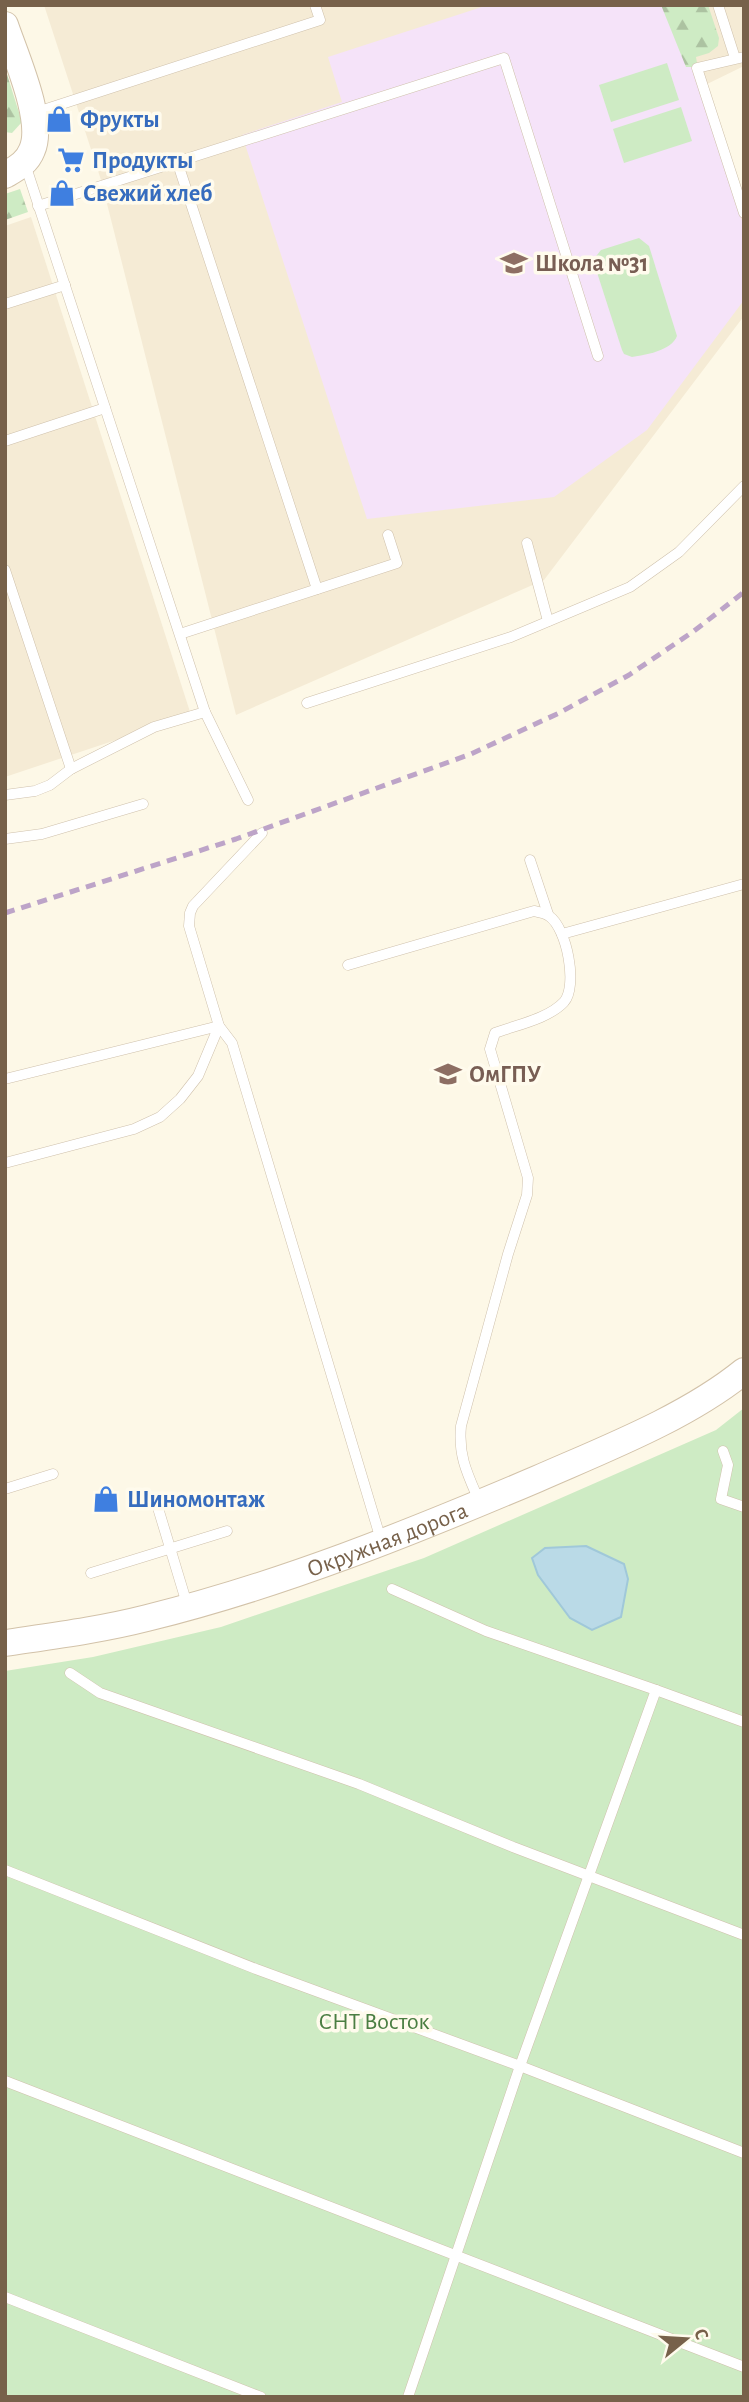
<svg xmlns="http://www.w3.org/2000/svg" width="749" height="2402" font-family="'Alegreya Sans',sans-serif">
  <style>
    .residential { fill: #f5ebd5 }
    .education { fill: #f5e3f9 }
    .forest { fill: url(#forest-firs) }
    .garden { fill: #ceebc4 }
    .water { fill: #badae7; stroke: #a0c8d9; stroke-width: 2 }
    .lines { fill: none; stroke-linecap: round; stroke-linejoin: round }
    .service-casing { stroke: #cfc1ac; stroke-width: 11 }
    .secondary-casing { stroke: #d2c2a9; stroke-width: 28 }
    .service { stroke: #fff; stroke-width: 10 }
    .secondary { stroke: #fff; stroke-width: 26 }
    .rail { stroke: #bda4c8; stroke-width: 5; stroke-dasharray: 10 7; stroke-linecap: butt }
    .labels { text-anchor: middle; stroke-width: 7; stroke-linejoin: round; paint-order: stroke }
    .shop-label { font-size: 24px; font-weight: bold; fill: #366cbe; stroke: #fffbed; text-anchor: start }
    .education-label { font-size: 24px; font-weight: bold; fill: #785e54; stroke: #fffbed; text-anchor: start }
    .street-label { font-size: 24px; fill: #77614a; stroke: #fffbed }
    .park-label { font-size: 24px; fill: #4a7e42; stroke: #fffbed }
  </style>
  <defs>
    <pattern id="forest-firs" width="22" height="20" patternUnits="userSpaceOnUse" patternTransform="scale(1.75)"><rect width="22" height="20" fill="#ceebc4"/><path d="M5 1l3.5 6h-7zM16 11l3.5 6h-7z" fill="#acc2a1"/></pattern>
  </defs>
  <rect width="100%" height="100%" fill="#fdf8e7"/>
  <g class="residential">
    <path d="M44 5H744V66L701 87 744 211V316L544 580 236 715 101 180Z"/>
    <path d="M31 217 191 715 5 777V226Z"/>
  </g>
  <path class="education" d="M488 5H671L744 227V300L647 430 554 497 367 519 242 135 342 102 328 57Z"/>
  <g class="forest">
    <path d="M661 5H708L719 38 718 46 709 53 696 57 697 63 693 67H686Z"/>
    <path d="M5 68 22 122 12 133 5 132Z"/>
    <path d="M20 189 28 212 5 220V194Z"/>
  </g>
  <g class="garden">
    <path d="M667 63 679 100 611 122 599 85Z"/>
    <path d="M681 107 692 141 624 163 613 129Z"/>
    <path d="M639 238 649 246 677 336C672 350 646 355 632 357L624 354 622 350 593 260 601 250Z"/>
    <path d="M744 1408V2397H5V1671L93 1657 221 1627 424 1558 716 1430Z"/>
  </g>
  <path class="water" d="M586 1546 624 1564 628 1579 621 1617 592 1630 570 1618 538 1575 532 1558 545 1548Z"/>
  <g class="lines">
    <defs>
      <g id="service">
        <path d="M718 5 735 58"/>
        <path d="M744 57 697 68 744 213"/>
        <path d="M34 113 320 20 315 5"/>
        <path d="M177 161 317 589"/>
        <path d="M25 164 205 712 248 800"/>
        <path d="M38 206 504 58 598 356"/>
        <path d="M5 304 65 285"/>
        <path d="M5 441 105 408"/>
        <path d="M527 543 548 621"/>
        <path d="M5 570 71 769"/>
        <path d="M180 634 397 563 388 535"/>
        <path d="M307 703 511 637 630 587 679 552 744 486"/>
        <path d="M5 795 35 791 50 785 71 769 154 727 205 712"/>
        <path d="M262 833 193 906 190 913 189 926 219 1026 232 1043 381 1540"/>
        <path d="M5 839 42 834 143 804"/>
        <path d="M530 860 548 914"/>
        <path d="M562 934 744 884"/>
        <path d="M348 965 534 911C539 912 545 913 549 916 567 928 578 986 564 1002 548 1019 516 1025 495 1033L490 1049 528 1178 527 1195 508 1254 461 1426C458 1457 468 1475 480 1503"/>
        <path d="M5 1079 219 1026 198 1076 180 1099 160 1117 134 1129 5 1163"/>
        <path d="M723 1451 728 1465 721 1499 744 1507"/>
        <path d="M5 1489 53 1474"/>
        <path d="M158 1508 187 1604"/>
        <path d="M91 1573 227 1531"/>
        <path d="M392 1589 486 1631 656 1690 744 1722"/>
        <path d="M70 1673 100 1693 359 1784 513 1847 744 1935"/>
        <path d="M5 1870 256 1969 520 2066 744 2153"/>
        <path d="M5 2081 744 2367"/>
        <path d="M5 2297 261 2397"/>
        <path d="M408 2397 520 2066 656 1690"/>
      </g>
      <g id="secondary">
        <path d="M5 25C15 55 45 121 32 150 27 163 17 168 5 175"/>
        <path id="s1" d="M5 1643C52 1636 100 1630 147 1618 281 1585 410 1533 537 1479 605 1449 686 1418 744 1371"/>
      </g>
    </defs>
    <use href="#service" class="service-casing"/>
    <use href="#secondary" class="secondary-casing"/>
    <use href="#service" class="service"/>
    <use href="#secondary" class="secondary"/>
    <path class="rail" d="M5 913 236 839 471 754 559 713 629 675 694 631 744 592"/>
  </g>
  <defs>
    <symbol id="shop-bare" viewBox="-9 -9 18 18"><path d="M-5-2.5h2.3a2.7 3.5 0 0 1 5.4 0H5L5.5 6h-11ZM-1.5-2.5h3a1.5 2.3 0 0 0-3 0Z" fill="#3f7fe0" stroke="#fffbed" stroke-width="2.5" paint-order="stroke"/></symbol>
    <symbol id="supermarket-bare" viewBox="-9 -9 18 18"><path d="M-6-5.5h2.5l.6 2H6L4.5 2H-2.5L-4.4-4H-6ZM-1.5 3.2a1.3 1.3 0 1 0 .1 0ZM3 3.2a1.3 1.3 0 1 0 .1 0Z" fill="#3f7fe0" stroke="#fffbed" stroke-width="2.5" paint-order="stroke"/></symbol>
    <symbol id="school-bare" viewBox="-9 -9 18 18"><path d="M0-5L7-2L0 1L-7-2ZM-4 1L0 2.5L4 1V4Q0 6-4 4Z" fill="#8d6e63" stroke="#fffbed" stroke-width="2.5" paint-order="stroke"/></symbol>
    <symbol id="university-bare" viewBox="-9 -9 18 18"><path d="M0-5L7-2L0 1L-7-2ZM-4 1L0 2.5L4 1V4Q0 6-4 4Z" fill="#8d6e63" stroke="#fffbed" stroke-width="2.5" paint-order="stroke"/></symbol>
  </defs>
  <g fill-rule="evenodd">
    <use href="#shop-bare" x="40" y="100" width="38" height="38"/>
    <use href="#supermarket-bare" x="52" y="141" width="38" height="38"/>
    <use href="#shop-bare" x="43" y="174" width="38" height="38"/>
    <use href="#school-bare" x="495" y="244" width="38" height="38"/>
    <use href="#university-bare" x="429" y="1055" width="38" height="38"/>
    <use href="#shop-bare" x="87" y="1480" width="38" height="38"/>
  </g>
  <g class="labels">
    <g class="shop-label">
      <text x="80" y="127">Фрукты</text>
      <text x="92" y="168">Продукты</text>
      <text x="83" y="201">Свежий хлеб</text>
      <text x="127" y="1507">Шиномонтаж</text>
    </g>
    <g class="education-label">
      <text x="535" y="271">Школа №31</text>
      <text x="469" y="1082">ОмГПУ</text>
    </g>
    <g class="street-label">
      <text dy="8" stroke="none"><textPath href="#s1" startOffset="397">Окружная дорога</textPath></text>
    </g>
    <g class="park-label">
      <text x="374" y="2029">СНТ Восток</text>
    </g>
  </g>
  <rect width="749" height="2402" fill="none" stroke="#77614a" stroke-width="14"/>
  <g transform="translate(686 2339) rotate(72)" stroke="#fffbed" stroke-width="5" paint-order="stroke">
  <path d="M0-5L12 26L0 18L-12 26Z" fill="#77614a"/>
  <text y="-10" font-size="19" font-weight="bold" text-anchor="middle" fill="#77614a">С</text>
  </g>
</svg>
